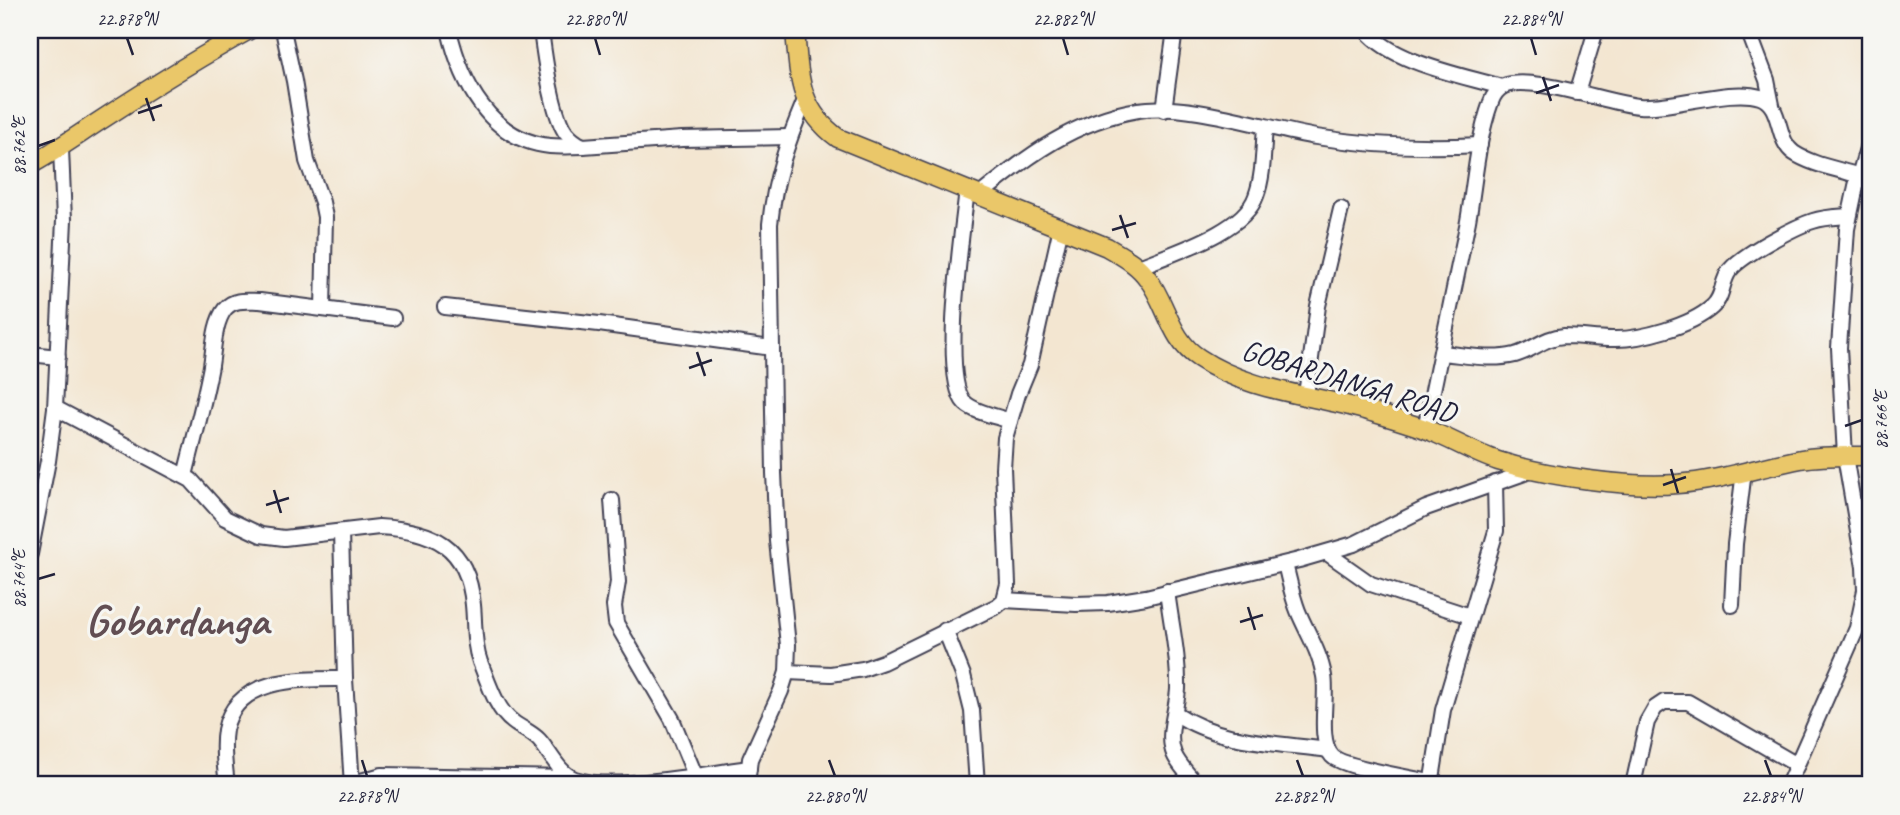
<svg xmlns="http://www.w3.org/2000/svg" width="1900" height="815" font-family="Caveat,sans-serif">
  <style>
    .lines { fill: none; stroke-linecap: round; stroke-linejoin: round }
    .minor-casing { stroke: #413f52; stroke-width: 18 }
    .major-casing { stroke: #413f52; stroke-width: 21 }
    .minor { stroke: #fff; stroke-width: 14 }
    .major { stroke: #eac769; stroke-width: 18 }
    .ticks { fill: none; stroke: #22223b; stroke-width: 2.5 }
    .labels { text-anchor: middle; stroke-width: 6; stroke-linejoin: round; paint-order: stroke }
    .street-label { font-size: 30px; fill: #22223b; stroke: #f6f6f2 }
    .town-label { font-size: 44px; font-weight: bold; fill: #614e53; stroke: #f6f6f2 }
    .neatline { fill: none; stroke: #22223b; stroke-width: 2.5 }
    .ticks-label { font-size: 18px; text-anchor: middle; fill: #22223b }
  </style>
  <rect width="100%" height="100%" fill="#f6f6f2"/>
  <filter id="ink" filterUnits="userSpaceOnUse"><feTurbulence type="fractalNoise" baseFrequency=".0143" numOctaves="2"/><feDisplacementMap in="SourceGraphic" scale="14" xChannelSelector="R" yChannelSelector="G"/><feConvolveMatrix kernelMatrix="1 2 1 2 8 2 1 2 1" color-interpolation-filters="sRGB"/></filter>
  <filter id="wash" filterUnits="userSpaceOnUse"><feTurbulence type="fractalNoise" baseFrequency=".00686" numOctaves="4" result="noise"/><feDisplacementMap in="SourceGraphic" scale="28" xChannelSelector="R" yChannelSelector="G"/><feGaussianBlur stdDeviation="1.57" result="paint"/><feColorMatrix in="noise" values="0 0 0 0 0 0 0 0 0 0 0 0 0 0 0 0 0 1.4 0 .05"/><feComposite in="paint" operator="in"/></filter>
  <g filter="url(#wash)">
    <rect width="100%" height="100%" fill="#f3e6d1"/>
  </g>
  <g filter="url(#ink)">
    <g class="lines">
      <defs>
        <g id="minor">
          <path d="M283 30 294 81 307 161 322 202 325 217 323 309"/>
          <path d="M449 30C461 82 490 140 550 146 561 147 572 146 583 146"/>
          <path d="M541 30C544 54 552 114 566 133 571 139 576 143 583 146L682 139 789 137"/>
          <path d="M1366 30C1393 63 1461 75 1501 87"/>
          <path d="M1748 30 1767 80 1772 105"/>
          <path d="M1577 93 1596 30"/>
          <path d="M1164 110 1175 30"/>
          <path d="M967 189C963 228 940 378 965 403 976 413 996 416 1010 421"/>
          <path d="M980 195C1027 156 1076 120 1138 110 1188 102 1264 128 1316 137 1371 146 1424 148 1480 145"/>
          <path d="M1139 267C1172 253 1244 232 1256 196 1264 175 1263 149 1265 127"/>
          <path d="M445 307 599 324 772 348"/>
          <path d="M1441 353C1465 355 1491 361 1515 355 1533 350 1545 337 1564 336 1580 336 1596 339 1612 339 1640 340 1691 326 1712 307 1724 297 1721 281 1730 270 1742 255 1794 227 1813 221 1825 217 1837 217 1849 216"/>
          <path d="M30 354 58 357"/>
          <path d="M1306 395 1318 306 1341 209"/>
          <path d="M55 408 191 480 225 518 261 535 284 538 379 527C432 530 468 545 473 605 475 624 473 643 480 662 488 681 496 710 513 722 522 729 531 732 539 740 550 752 559 774 575 779 614 792 705 774 749 768"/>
          <path d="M1425 429C1439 360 1454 291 1468 221 1475 181 1477 141 1491 102 1493 96 1498 89 1504 86 1530 74 1607 103 1639 106 1673 109 1730 87 1760 97 1783 105 1775 140 1794 153 1812 165 1839 169 1859 176"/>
          <path d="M185 476C193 442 203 407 210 371 214 353 213 324 225 309 234 298 248 301 260 301L393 318"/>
          <path d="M612 500 618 582 614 606 616 623 672 719 695 775"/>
          <path d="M341 532 345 679 352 785"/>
          <path d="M1327 553 1371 584 1470 616"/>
          <path d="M30 554 48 461 55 408 64 220 61 149"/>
          <path d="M1285 564C1289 579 1292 596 1298 611 1307 633 1320 652 1324 676 1328 698 1317 739 1332 756 1342 767 1412 778 1430 782"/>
          <path d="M1167 591C1171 624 1179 657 1178 689 1177 709 1166 735 1174 754 1179 766 1190 775 1196 785"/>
          <path d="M1004 600 1076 604 1108 603 1146 597 1299 560 1354 544 1426 508 1533 470"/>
          <path d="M1732 605 1735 544 1744 471"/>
          <path d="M945 630 963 675 972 711 977 785"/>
          <path d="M787 672 831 674 863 669 883 662 997 606 1004 600 1008 584 1003 468 1005 438 1018 394 1030 365 1061 227"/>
          <path d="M1175 713C1219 743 1277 743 1328 750"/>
          <path d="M227 785C225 767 222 748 225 730 236 676 302 679 345 679"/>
          <path d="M354 785 361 781 382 775 571 778"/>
          <path d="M747 785 750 759 781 691 787 672 788 645 777 541 774 473 770 224C775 177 787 143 805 100"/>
          <path d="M1431 785 1443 710 1496 531 1495 483"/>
          <path d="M1633 785 1647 722 1655 708 1664 702H1688L1797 765"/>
          <path d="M1788 785 1857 628 1865 590 1864 567 1845 456 1839 348 1847 229 1856 186 1870 138"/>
        </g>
        <g id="major">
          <path d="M795 30C799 75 798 109 838 138L1107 247C1122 256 1138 264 1148 279 1167 304 1170 340 1199 358 1248 391 1309 394 1365 410 1385 416 1406 422 1425 429 1450 438 1473 453 1498 461 1546 476 1627 488 1677 484 1719 481 1760 467 1801 459 1824 455 1847 456 1870 456"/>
          <path d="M30 165C54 152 75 137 98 122 147 90 197 58 249 30"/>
        </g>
      </defs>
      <use href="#minor" class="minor-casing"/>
      <use href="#major" class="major-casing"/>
      <use href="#minor" class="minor"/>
      <use href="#major" class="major"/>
    </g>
  </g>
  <path class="ticks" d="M127 38 133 55M595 38 600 55M1063 38 1068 55M1531 38 1536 55M1543 77 1551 101M1536 93 1559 85M146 98 154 121M138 113 162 105M38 146 55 140M1120 215 1128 238M1112 230 1136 223M697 352 705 376M689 368 712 360M1845 426 1862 420M1671 469 1678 493M1663 485 1686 477M274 490 281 513M266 505 289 498M38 579 55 574M1248 607 1255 630M1240 622 1263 615M362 760 367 776M829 760 835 776M1297 760 1303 776M1765 760 1771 776"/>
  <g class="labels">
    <g class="street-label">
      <text transform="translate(1349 381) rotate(17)" y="10">GOBARDANGA ROAD</text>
    </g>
    <g class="town-label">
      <text x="177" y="635">Gobardanga</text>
    </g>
  </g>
  <rect width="1900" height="815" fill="none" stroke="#f6f6f2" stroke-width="77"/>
  <rect x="38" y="38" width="1824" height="738" class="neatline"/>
  <g class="ticks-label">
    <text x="127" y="25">22.878°N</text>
    <text x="595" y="25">22.880°N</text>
    <text x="1063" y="25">22.882°N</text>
    <text x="1531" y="25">22.884°N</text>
    <text transform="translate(19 146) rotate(-90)" y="6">88.762°E</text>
    <text transform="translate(1881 420) rotate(-90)" y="6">88.766°E</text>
    <text transform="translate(19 579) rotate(-90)" y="6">88.764°E</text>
    <text x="367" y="802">22.878°N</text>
    <text x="835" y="802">22.880°N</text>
    <text x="1303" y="802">22.882°N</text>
    <text x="1771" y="802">22.884°N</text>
  </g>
</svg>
